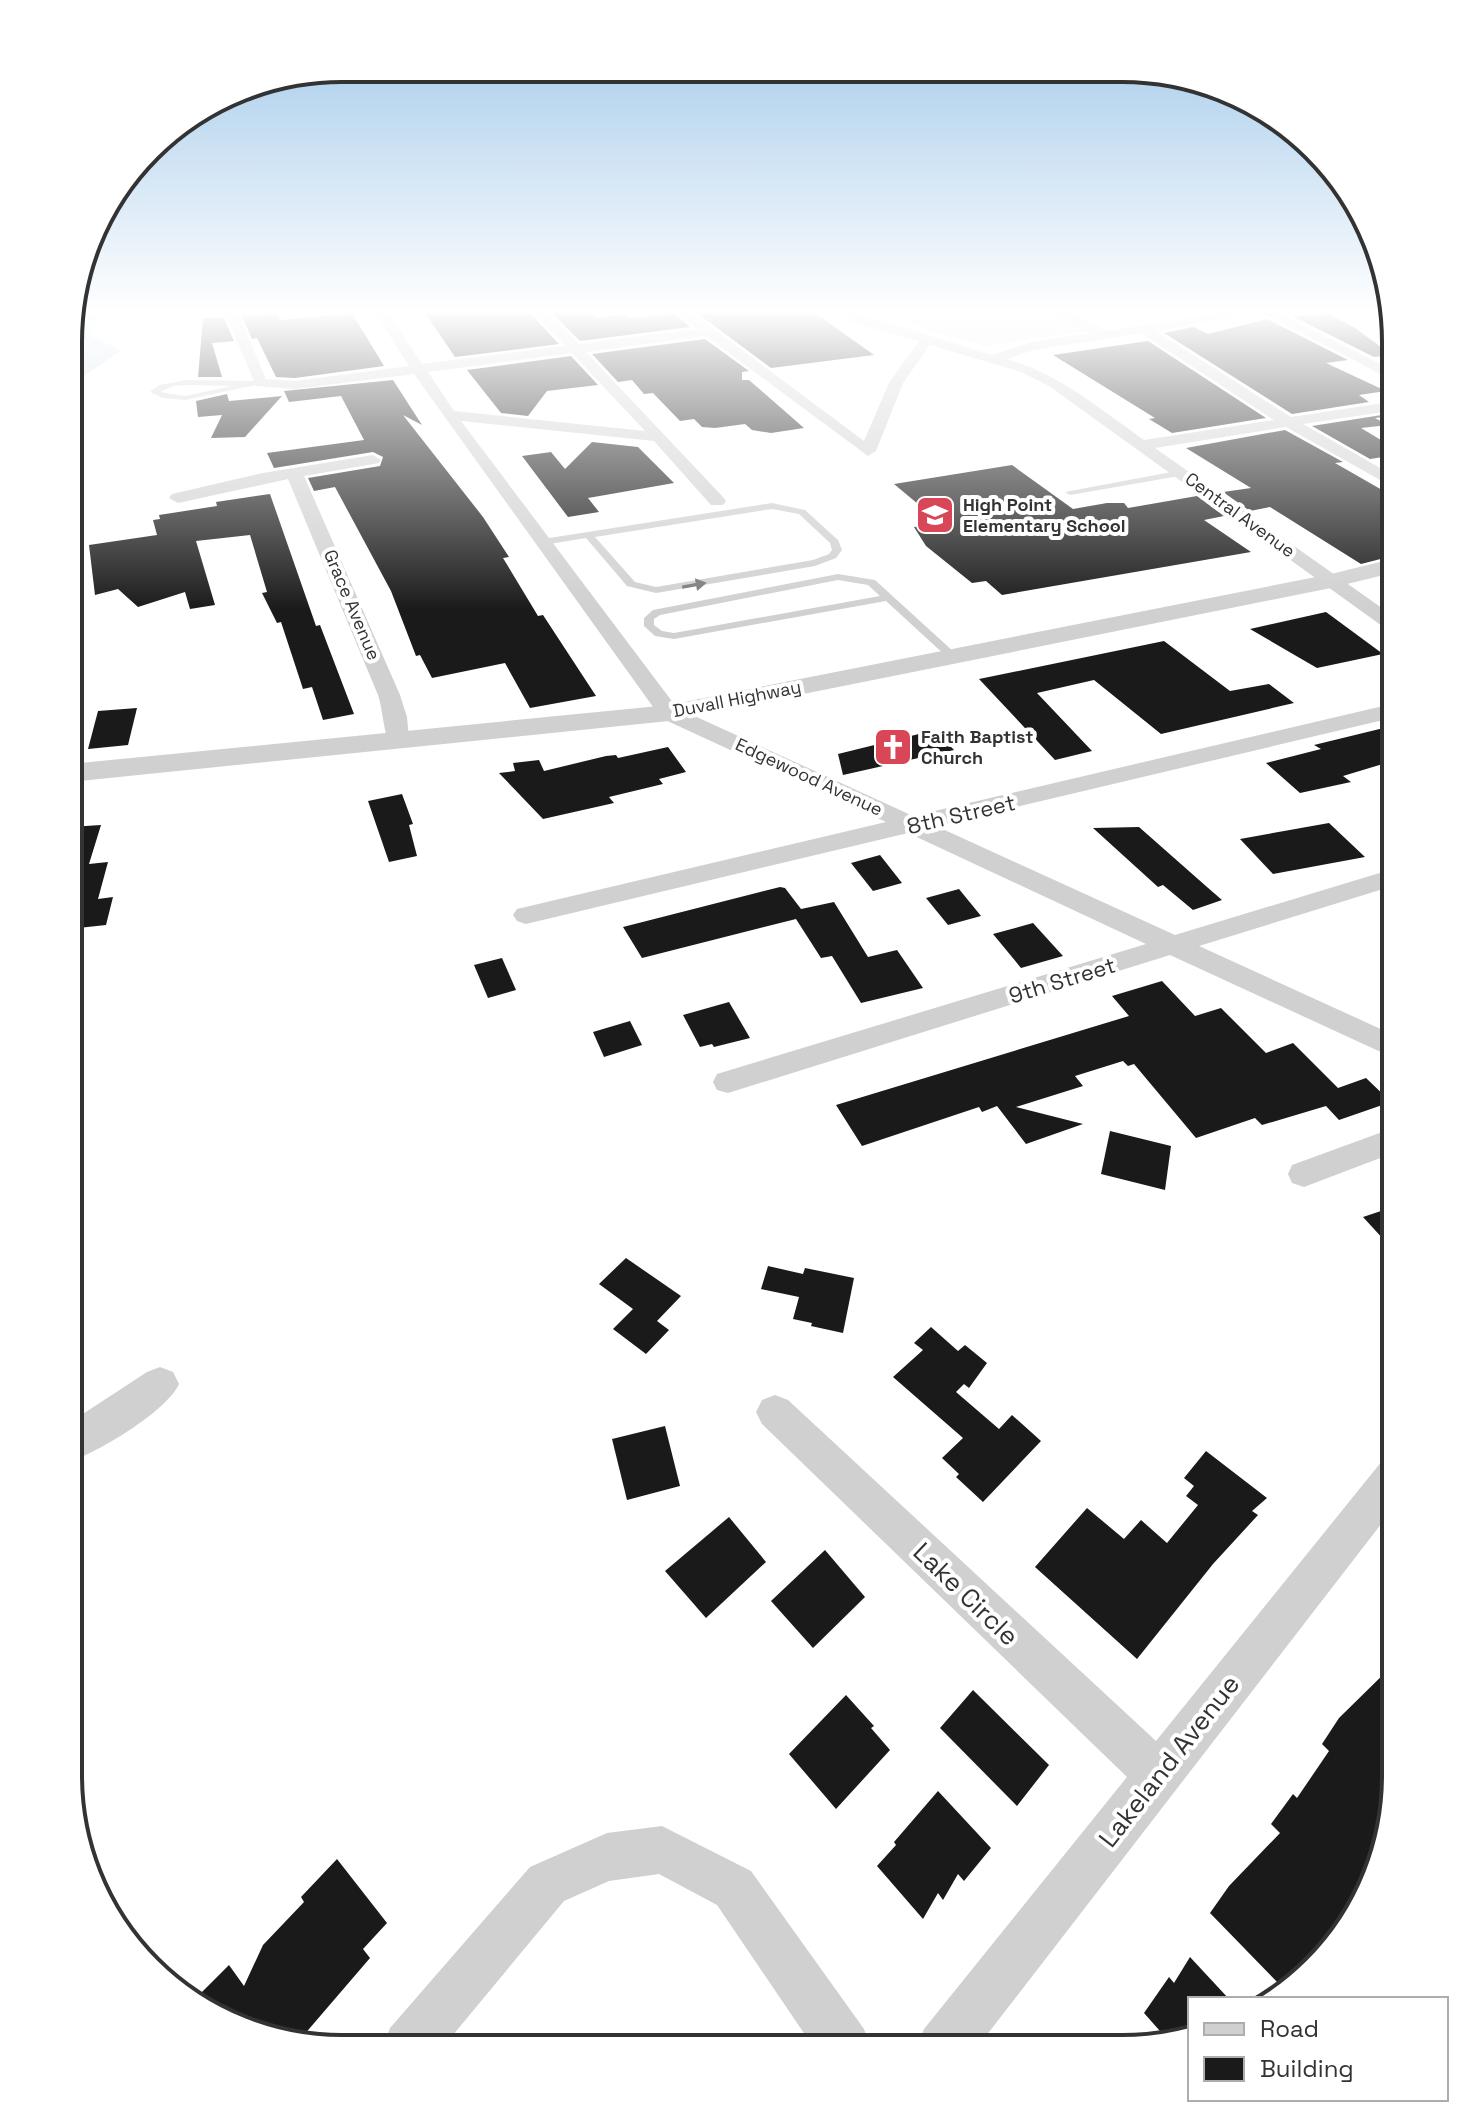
<svg xmlns="http://www.w3.org/2000/svg" width="1464" height="2117" font-family="'Space Grotesk',sans-serif">
  <style>
    .green { fill: #e3e9dd }
    .water { fill: #cee0e9 }
    .building { fill: #1a1a1a }
    .lines { fill: none; stroke-linecap: round; stroke-linejoin: round }
    .service { fill: #d0d0d0; fill-rule: evenodd }
    .minor { fill: #d0d0d0; fill-rule: evenodd }
    .tertiary { fill: #d0d0d0; fill-rule: evenodd }
    .oneway { fill: #7a7a7a }
    .labels { text-anchor: middle; stroke-width: 8; stroke-linejoin: round; paint-order: stroke }
    .far-poi-label { font-size: 18px; font-weight: bold; fill: #333; stroke: #fff; text-anchor: start }
    .far-street-label { font-size: 18px; fill: #333; stroke: #fff }
    .street-label { font-size: 22px; fill: #333; stroke: #fff }
    .near-street-label { font-size: 26px; fill: #333; stroke: #fff }
    .rim { fill: none; stroke: #333; stroke-width: 4 }
  </style>
  <rect width="100%" height="100%" fill="#fff"/>
  <path class="green" d="M884 313H1060L1092 330 987 346 944 335Z"/>
  <path class="water" d="M70 313H105L88 335 122 350 70 386Z"/>
  <g class="building">
    <path d="M276 313 280 320 352 313 384 366 295 378 276 377 257 338 252 339 242 316Z"/>
    <path d="M425 313H530L559 344 455 357Z"/>
    <path d="M552 313H592L597 318 625 314 630 318 674 313 690 327 580 341Z"/>
    <path d="M697 313H815L874 355 771 368Z"/>
    <path d="M1327 313 1355 328 1392 355 1374 357 1292 316Z"/>
    <path d="M203 318H224L234 341 212 343 222 377H198Z"/>
    <path d="M1267 319 1348 360 1326 363 1386 391 1359 395 1369 402 1292 414 1164 333 1193 327 1208 334Z"/>
    <path d="M705 339 749 371 742 372V380H749L804 428 771 433 752 430 745 424 715 428 702 427 694 419 680 421 653 393 644 394 632 380 618 382 592 354Z"/>
    <path d="M1148 341 1266 418 1172 433 1149 419 1155 418 1053 355Z"/>
    <path d="M571 356 598 385 547 391 528 416 501 413 467 370Z"/>
    <path d="M393 380 422 425 403 415 483 517 509 557 503 558 538 616 543 615 596 696 530 708 505 663 432 678 420 655 416 656 391 591 335 487 314 491 308 478 380 466 383 457 373 452 274 468 267 453 364 440 341 396 289 402 284 391Z"/>
    <path d="M227 394 229 401 282 396 245 437 211 438 222 415 198 417 196 401Z"/>
    <path d="M1388 414 1392 416 1375 418 1388 425 1361 428 1396 449V455L1370 459 1312 426Z"/>
    <path d="M1285 430 1343 462 1335 463 1396 498V555L1361 564 1270 507 1250 511 1223 492 1251 488 1186 448Z"/>
    <path d="M592 442 638 447 674 483 588 498 599 512 568 517 522 456 551 452 565 469Z"/>
    <path d="M1012 465 1073 509 1107 503H1124L1128 508 1197 496 1224 516 1204 520 1251 552 1002 595 986 581 972 583 926 546 914 527 942 524 894 484Z"/>
    <path d="M270 494 316 626 320 625 354 714 323 720 312 687 303 689 281 622 277 623 262 593 267 592 250 535 196 541 215 605 190 609 185 592 138 607 118 589 95 595 89 545 157 535 153 520 160 519 159 515 217 506 216 502Z"/>
    <path d="M1326 612 1383 654 1317 668 1250 629Z"/>
    <path d="M1164 641 1230 691 1269 684 1294 703 1161 734 1094 680 1037 693 1092 751 1055 760 979 679Z"/>
    <path d="M137 708 128 745 88 749 98 711Z"/>
    <path d="M1396 725V760L1343 776 1351 782 1300 793 1266 763 1321 749 1314 745Z"/>
    <path d="M935 730 954 750 843 775 838 754Z"/>
    <path d="M668 747 686 772 659 779 663 784 609 797 614 803 543 819 499 773 515 771 513 763 539 760 544 771 606 756 616 755 618 758Z"/>
    <path d="M402 794 413 824 409 825 417 856 389 862 368 801Z"/>
    <path d="M1329 823 1365 857 1273 874 1240 839Z"/>
    <path d="M101 825 89 864 108 862 98 899 113 897 106 925 69 929 70 827Z"/>
    <path d="M1139 827 1207 887 1222 900 1193 910 1163 885 1158 887 1093 828Z"/>
    <path d="M880 855 902 883 873 891 851 863Z"/>
    <path d="M780 887 785 888 801 909 834 902 868 957 897 950 923 988 861 1003 832 956 821 958 796 919 642 958 623 927Z"/>
    <path d="M959 889 981 916 948 925 926 898Z"/>
    <path d="M1033 923 1063 956 1021 968 993 934Z"/>
    <path d="M502 958 516 990 488 998 474 965Z"/>
    <path d="M1162 981 1195 1016 1221 1008 1266 1053 1293 1043 1338 1088 1366 1078 1391 1102 1339 1120 1326 1106 1262 1125 1255 1118 1196 1138 1134 1064 1128 1066 1123 1061 1075 1076 1083 1086 1016 1107 1083 1124 1026 1144 997 1106 982 1112 979 1107 862 1146 836 1105 1129 1016 1112 996Z"/>
    <path d="M729 1002 750 1038 714 1047 712 1044 700 1047 683 1015Z"/>
    <path d="M630 1021 642 1045 604 1057 593 1032Z"/>
    <path d="M1110 1131 1171 1146 1165 1190 1101 1174Z"/>
    <path d="M1396 1206V1253L1363 1217Z"/>
    <path d="M626 1258 681 1296 657 1321 669 1330 646 1354 613 1329 633 1309 599 1284Z"/>
    <path d="M768 1266 803 1274 805 1268 854 1278 843 1333 811 1326 812 1323 793 1319 799 1297 761 1289Z"/>
    <path d="M931 1327 958 1351 965 1345 987 1363 969 1388 964 1384 956 1392 999 1429 1012 1415 1041 1441 983 1502 956 1477 959 1474 942 1458 963 1438 893 1377 923 1350 914 1343Z"/>
    <path d="M665 1426 680 1486 627 1500 612 1439Z"/>
    <path d="M1206 1451 1267 1498 1252 1511 1258 1515 1213 1564 1137 1659 1035 1567 1087 1508 1124 1539 1141 1520 1167 1543 1198 1505 1186 1496 1194 1486 1184 1478Z"/>
    <path d="M729 1517 766 1562 706 1618 665 1571Z"/>
    <path d="M825 1550 865 1597 813 1648 771 1601Z"/>
    <path d="M1395 1663V1793L1366 1879 1316 1956 1282 1987 1210 1913 1229 1886 1280 1833 1271 1824 1293 1794 1297 1798 1329 1751 1322 1744 1339 1718Z"/>
    <path d="M973 1690 1049 1765 1017 1806 940 1728Z"/>
    <path d="M846 1695 874 1726 871 1728 890 1750 836 1809 789 1754Z"/>
    <path d="M938 1791 991 1848 964 1881 958 1874 943 1900 938 1893 923 1919 877 1866 896 1845 894 1842Z"/>
    <path d="M337 1859 387 1923 363 1949 370 1958 297 2043 191 2003 229 1965 244 1986 263 1945 304 1902 301 1897Z"/>
    <path d="M1190 1957 1229 1999H1190V2033L1167 2039 1144 2013 1169 1977 1174 1983Z"/>
  </g>
  <g class="lines">
    <g class="service">
      <path d="M187 380 261 381 265 383 185 400 163 398 150 392 159 385ZM187 385 232 386 185 396 160 392 173 386Z"/>
      <path d="M1182 470 1186 473 1185 475 1070 495 1065 492Z"/>
      <path d="M772 503 805 510 838 540 842 550 836 558 815 566 656 593 627 586 586 538 543 545 538 542 543 539ZM772 509 799 514 830 543 832 550 829 554 813 560 656 587 635 582 595 537Z"/>
      <path d="M838 574 875 580 955 653V657H947L886 601 674 639 655 636 644 626V618L653 610ZM838 580 868 585 880 596 674 633 662 631 654 625V619L660 615Z"/>
    </g>
    <g class="minor">
      <path d="M225 313H238L266 379 295 381 409 366 375 313H388L422 364 565 346 533 313H547L579 344 697 329 677 313H692L864 441 889 383 919 341 849 321 841 313H856L992 355 1032 342 1091 333 1057 313H1073L1107 331 1220 313H1254L1156 331 1291 417 1396 401V410L1303 424 1396 477V489L1286 427 1155 448 1396 618V633L1389 631 1049 386 1021 372 930 345 903 383 876 451 868 456 706 336 586 352 723 497 726 501 723 505H711L654 441 461 421 677 708 913 816 1396 703V717L936 826 1175 935 1396 868V885L1199 946 1396 1036V1059L1170 955 728 1093 717 1090 713 1082 717 1074 1146 944 908 833 526 924 517 921 513 915 517 909 886 822 661 718 414 374 295 389 256 386ZM1141 333 1274 420 1144 440C1100 409 1059 374 1007 359L1034 350ZM572 353 645 431 454 411 428 372Z"/>
      <path d="M1262 313H1279L1396 372V382Z"/>
      <path d="M373 455 381 460 379 463 304 476 400 695 407 717 409 739 406 744H390C383 731 383 710 378 695L288 479 178 503 169 498 172 494 263 473Z"/>
      <path d="M1396 1127V1152L1304 1187 1292 1183 1288 1174 1292 1165Z"/>
      <path d="M160 1367 173 1372 179 1384C166 1412 98 1452 69 1462V1423L147 1372Z"/>
      <path d="M775 1395 788 1400 1156 1741 1382 1461 1396 1455 1395 1506 976 2049 917 2048 924 2029 1127 1777 762 1424 756 1412 762 1400Z"/>
      <path d="M662 1826 751 1871 864 2029 871 2048H814L717 1905 659 1874 609 1881 564 1901 443 2047H383L390 2028 530 1867 607 1833Z"/>
    </g>
    <path class="tertiary" d="M1396 558V572L1331 588 669 721 70 782V764L669 705 1331 574Z"/>
  </g>
  <defs><path id="oneway-solid" d="M-6-.8H1V-3.2L6.5 0L1 3.2V.8H-6Z" transform="scale(2)"/></defs>
  <use class="oneway" href="#oneway-solid" transform="translate(694 585) rotate(-10)"/>
  <linearGradient id="sky" x2="0" y2="1"><stop stop-color="#9dc6e8"/><stop offset="0.51" stop-color="#fff"/><stop offset="1" stop-color="#fff" stop-opacity="0"/></linearGradient>
  <rect width="1464" height="610" fill="url(#sky)"/>
  <defs>
    <symbol id="school-square" viewBox="-11 -11 22 22"><rect x="-9" y="-9" width="18" height="18" rx="4" fill="#d84657" stroke="#fff"/><path d="M0-5L7-2L0 1L-7-2ZM-4 1L0 2.5L4 1V4Q0 6-4 4Z" fill="#fff"/></symbol>
    <symbol id="church-square" viewBox="-11 -11 22 22"><rect x="-9" y="-9" width="18" height="18" rx="4" fill="#d84657" stroke="#fff"/><path d="M-1.2-6h2.4v3.5h3.3v2.4h-3.3V6h-2.4V-.1h-3.3v-2.4h3.3Z" fill="#fff"/></symbol>
  </defs>
  <g fill-rule="evenodd">
    <use href="#school-square" x="913" y="493" width="44" height="44"/>
    <use href="#church-square" x="871" y="725" width="44" height="44"/>
  </g>
  <g class="labels">
    <g class="far-poi-label">
      <text x="963" y="511">High Point<tspan x="963" dy="21">Elementary School</tspan></text>
      <text x="921" y="743">Faith Baptist<tspan x="921" dy="21">Church</tspan></text>
    </g>
    <g class="far-street-label">
      <text transform="translate(1240 515) rotate(36)" y="6">Central Avenue</text>
      <text transform="translate(352 605) rotate(67)" y="6">Grace Avenue</text>
      <text transform="translate(737 699) rotate(-11)" y="6">Duvall Highway</text>
      <text transform="translate(809 777) rotate(25)" y="6">Edgewood Avenue</text>
    </g>
    <g class="street-label">
      <text transform="translate(961 814) rotate(-13)" y="8">8th Street</text>
      <text transform="translate(1062 980) rotate(-17)" y="8">9th Street</text>
    </g>
    <g class="near-street-label">
      <text transform="translate(966 1594) rotate(44)" y="9">Lake Circle</text>
      <text transform="translate(1169 1761) rotate(-52)" y="9">Lakeland Avenue</text>
    </g>
  </g>
  <path d="M0 0H1464V2117H0ZM342 82H1122A260 260 0 0 1 1382 342V1775A260 260 0 0 1 1122 2035H342A260 260 0 0 1 82 1775V342A260 260 0 0 1 342 82Z" fill="#fff" fill-rule="evenodd"/>
  <path class="rim" d="M342 82H1122A260 260 0 0 1 1382 342V1775A260 260 0 0 1 1122 2035H342A260 260 0 0 1 82 1775V342A260 260 0 0 1 342 82Z"/>
  <rect x="1188" y="1997" width="260" height="104" fill="#ffffff" stroke="#adadad" stroke-width="2"/>
  <rect x="1204" y="2023" width="40" height="12" fill="#d0d0d0" stroke="#adadad" stroke-width="2"/>
  <text x="1260" y="2037" font-size="24" fill="#333333">Road</text>
  <rect x="1204" y="2057" width="40" height="24" fill="#1a1a1a" stroke="#adadad" stroke-width="2"/>
  <text x="1260" y="2077" font-size="24" fill="#333333">Building</text>
</svg>
